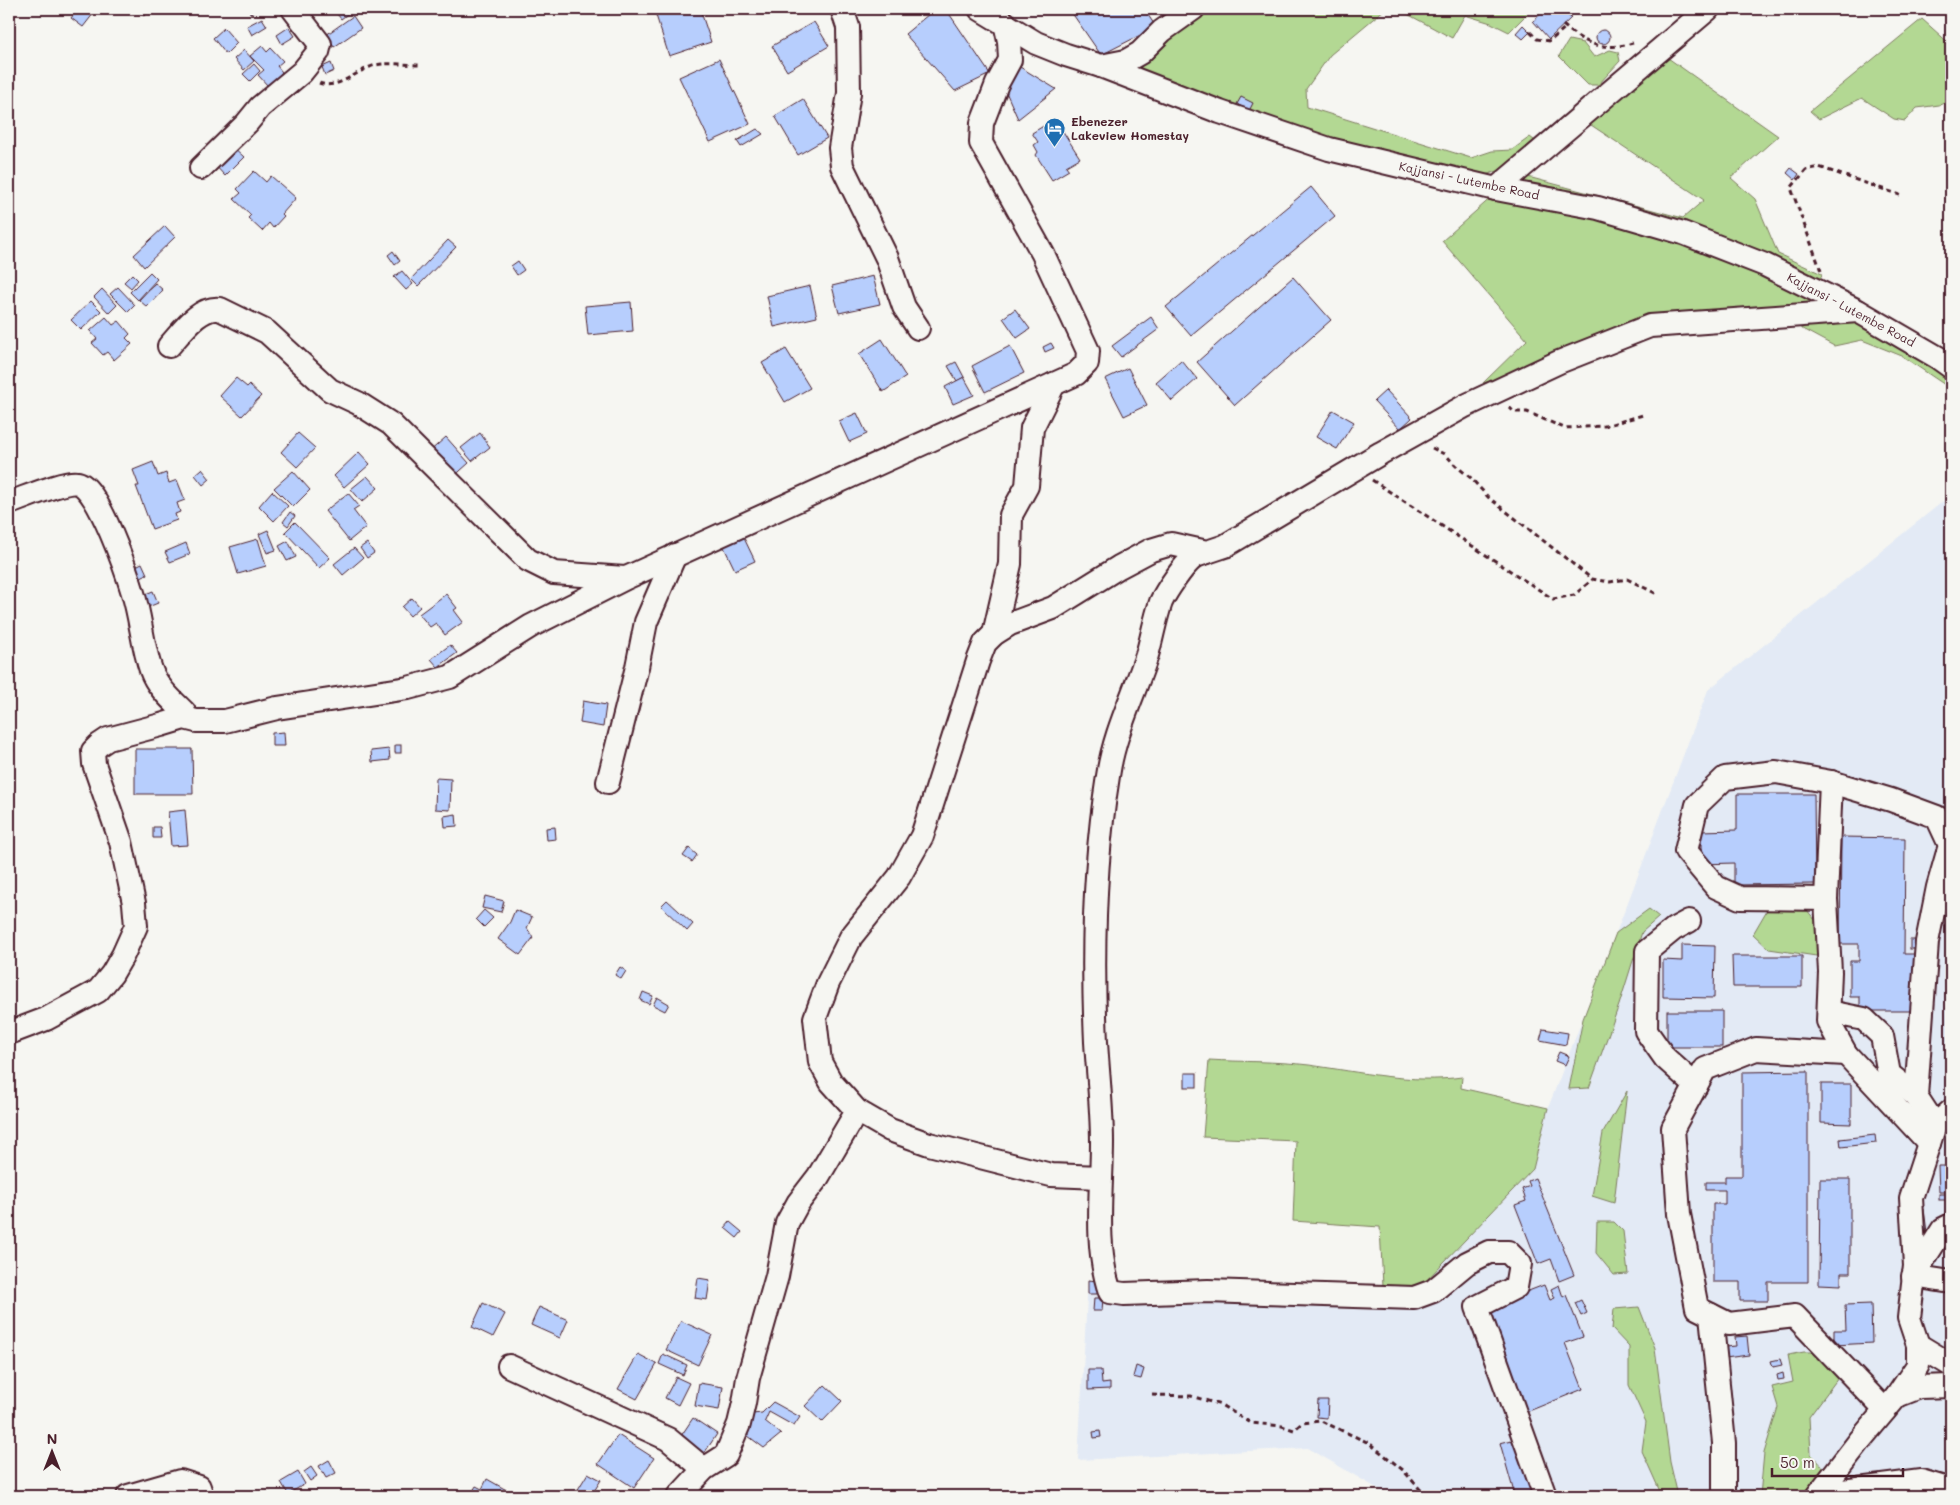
<svg xmlns="http://www.w3.org/2000/svg" width="1960" height="1505" font-family="Mali,sans-serif">
  <style>
    .built { fill: #e3eaf5 }
    .green { fill: #b3d893; stroke: #7e7c5f }
    .building { fill: #b7cefd; stroke: #4a1f2b }
    .lines { fill: none; stroke-linecap: round; stroke-linejoin: round }
    .minor-casing { stroke: #4a1f2b; stroke-width: 26 }
    .path { stroke: #4a1f2b; stroke-width: 3; stroke-dasharray: 5 4; stroke-linecap: butt }
    .minor { stroke: #f6f6f2; stroke-width: 22 }
    .labels { text-anchor: middle; stroke-width: 4; stroke-linejoin: round; paint-order: stroke }
    .poi-label { font-size: 12px; font-weight: bold; fill: #4a1f2b; stroke: #f6f6f2; text-anchor: start }
    .street-label { font-size: 12px; fill: #4a1f2b; stroke: #f6f6f2 }
  </style>
  <rect width="100%" height="100%" fill="#f6f6f2"/>
  <filter id="ink" filterUnits="userSpaceOnUse"><feTurbulence type="fractalNoise" baseFrequency=".02" numOctaves="2"/><feDisplacementMap in="SourceGraphic" scale="10" xChannelSelector="R" yChannelSelector="G"/><feConvolveMatrix kernelMatrix="1 2 1 2 8 2 1 2 1" color-interpolation-filters="sRGB"/></filter>
  <g filter="url(#ink)">
    <path class="built" d="M1951 495V1496H1661L1650 1471 1660 1496H1390L1308 1448 1078 1460 1088 1280 1251 1286H1421L1533 1169 1548 1108 1628 902 1708 690Z"/>
    <g class="green">
      <path d="M1204 9H1385L1330 55 1306 89 1307 107 1471 158 1492 151 1512 150 1530 137 1539 144 1501 170 1482 176 1291 128 1120 66Z"/>
      <path d="M1398 9H1532L1509 32 1491 23 1465 15 1452 38Z"/>
      <path d="M1922 19 1951 45V101L1939 105 1917 108 1905 121 1894 119 1862 98 1819 119 1810 111Z"/>
      <path d="M1569 40 1583 43 1594 57 1610 50 1618 52 1620 61 1598 85H1588L1559 56Z"/>
      <path d="M1668 58 1778 136 1731 178 1755 199 1778 254 1822 274 1819 283 1520 182 1526 171 1528 177 1683 218 1704 200 1588 123Z"/>
      <path d="M1493 196 1593 215 1730 257 1802 292 1811 302 1803 310H1739L1483 383 1527 340 1442 241Z"/>
      <path d="M1854 317 1951 376V389L1902 356 1862 340 1834 346 1793 324Z"/>
      <path d="M1785 904 1806 909 1830 938 1823 957 1769 949 1753 934 1767 910Z"/>
      <path d="M1649 909 1659 917 1642 932 1619 1005 1589 1088 1569 1089 1583 1019 1616 933Z"/>
      <path d="M1209 1060C1242 1062 1276 1061 1309 1065 1360 1072 1411 1084 1462 1077L1461 1088 1548 1108 1533 1169 1421 1286H1383L1380 1227 1293 1221 1296 1141 1203 1137Z"/>
      <path d="M1627 1091 1614 1203 1592 1196 1603 1133Z"/>
      <path d="M1597 1222H1614L1623 1231 1628 1274 1614 1275 1596 1253Z"/>
      <path d="M1639 1307 1655 1348 1670 1462 1678 1496H1662L1642 1451 1646 1422 1629 1385V1347L1612 1329 1614 1309Z"/>
      <path d="M1804 1352H1825L1838 1378 1809 1417 1811 1454 1826 1470 1812 1496H1760L1764 1453 1778 1407 1772 1387 1793 1382 1788 1355Z"/>
    </g>
    <g class="building">
      <path d="M78 9H97L83 27 71 18Z"/>
      <path d="M136 9H151L144 16Z"/>
      <path d="M247 9H257L251 14Z"/>
      <path d="M333 9H346L349 13 341 19Z"/>
      <path d="M654 9H700L711 42 669 56Z"/>
      <path d="M935 9H946L990 74 955 91 905 34Z"/>
      <path d="M1079 9H1144L1156 27 1101 55 1072 13Z"/>
      <path d="M1546 9H1561L1571 18 1549 39 1533 21Z"/>
      <path d="M353 16 361 28 334 47 326 35Z"/>
      <path d="M262 18 267 26 252 35 247 26Z"/>
      <path d="M814 22 829 46 787 71 772 46Z"/>
      <path d="M1523 25 1530 32 1523 39 1516 33Z"/>
      <path d="M289 27 295 36 282 44 277 35Z"/>
      <path d="M224 28 237 43 226 54 213 38Z"/>
      <circle cx="1603" cy="37" r="7"/>
      <path d="M262 46 267 52 271 48 283 61 277 66 282 72 268 86 258 75 264 70 250 56Z"/>
      <path d="M244 50 254 61 244 70 234 59Z"/>
      <path d="M719 59 750 124 710 142 679 77Z"/>
      <path d="M331 63 334 71 325 75 322 67Z"/>
      <path d="M254 64 260 71 250 81 243 74Z"/>
      <path d="M1020 67 1056 89 1018 119 1002 83Z"/>
      <path d="M1241 97 1253 103 1249 111 1237 104Z"/>
      <path d="M803 99 827 138 798 155 775 116Z"/>
      <path d="M1055 119 1080 158 1066 166 1069 170 1052 180 1036 155 1038 152 1034 145 1038 142 1032 133Z"/>
      <path d="M757 129 763 134 741 147 737 141Z"/>
      <path d="M231 145 244 157 225 176 213 163Z"/>
      <path d="M1791 168 1799 174 1795 180 1787 173Z"/>
      <path d="M254 171 266 182 271 176 296 198 282 214 284 216 273 228 269 223 262 231 248 218 251 215 234 199 241 193 237 189Z"/>
      <path d="M1311 187 1335 216 1191 336 1166 307Z"/>
      <path d="M165 226 175 237 144 267 134 255Z"/>
      <path d="M448 240 456 247 418 286 411 279Z"/>
      <path d="M393 251 400 261 395 265 388 255Z"/>
      <path d="M518 261 524 270 517 275 511 266Z"/>
      <path d="M402 271 413 284 406 290 394 277Z"/>
      <path d="M150 272 157 279 138 300 130 292Z"/>
      <path d="M132 274 138 280 131 288 124 282Z"/>
      <path d="M873 276 880 304 839 313 832 286Z"/>
      <path d="M1293 277 1331 320 1235 405 1197 362Z"/>
      <path d="M155 283 163 290 147 307 139 300Z"/>
      <path d="M810 286 817 317 774 327 767 296Z"/>
      <path d="M118 287 135 305 128 312 110 294Z"/>
      <path d="M102 289 117 305 109 313 94 297Z"/>
      <path d="M91 301 101 311 81 330 71 320Z"/>
      <path d="M631 302 633 331 588 335 585 306Z"/>
      <path d="M1015 309 1030 329 1017 338 1003 318Z"/>
      <path d="M106 317 113 325 119 321 130 334 126 338 132 344 114 360 107 352 103 355 92 343 97 339 90 331Z"/>
      <path d="M1151 317 1159 329 1121 357 1112 346Z"/>
      <path d="M882 339 906 377 883 392 859 354Z"/>
      <path d="M1051 343 1054 348 1045 352 1043 347Z"/>
      <path d="M1010 346 1024 373 985 392 972 366Z"/>
      <path d="M786 349 810 388 785 402 762 363Z"/>
      <path d="M1181 360 1197 379 1172 401 1156 382Z"/>
      <path d="M956 362 964 377 957 381 948 366Z"/>
      <path d="M1128 368 1147 405 1124 416 1105 379Z"/>
      <path d="M964 377 974 395 953 404 945 387Z"/>
      <path d="M236 378 247 387 249 385 261 396 242 416 220 396Z"/>
      <path d="M1386 390 1412 418 1400 429 1374 401Z"/>
      <path d="M1333 410 1354 422 1337 449 1316 437Z"/>
      <path d="M857 413 867 434 849 442 839 421Z"/>
      <path d="M298 433 315 448 297 467 281 452Z"/>
      <path d="M480 433 490 447 472 461 461 448Z"/>
      <path d="M446 437 469 463 451 479 428 453Z"/>
      <path d="M359 452 370 464 344 487 334 476Z"/>
      <path d="M153 462 158 476 166 473 169 483 177 480 185 500 177 503 180 512 175 514 177 520 152 529 136 486H139L133 470Z"/>
      <path d="M202 469 210 479 203 485 195 475Z"/>
      <path d="M293 471 310 490 293 507 274 488Z"/>
      <path d="M367 476 378 488 362 502 351 489Z"/>
      <path d="M272 491 288 506 274 521 259 506Z"/>
      <path d="M348 493 359 506 353 510 366 527 349 541 325 511Z"/>
      <path d="M290 512 295 516 288 526 283 522Z"/>
      <path d="M295 522 330 558 319 568 285 532Z"/>
      <path d="M268 530 276 550 267 553 259 534Z"/>
      <path d="M743 536 755 561 735 570 723 545Z"/>
      <path d="M258 539 266 566 238 574 230 547Z"/>
      <path d="M288 541 296 557 287 561 279 546Z"/>
      <path d="M186 543 190 554 170 562 165 552Z"/>
      <path d="M367 543 374 553 367 558 360 548Z"/>
      <path d="M354 548 363 558 343 575 334 564Z"/>
      <path d="M142 563 147 574 137 579 132 568Z"/>
      <path d="M153 591 158 603 148 607 143 595Z"/>
      <path d="M446 594 457 608 454 610 463 622 445 635 436 623 430 627 419 614Z"/>
      <path d="M412 598 420 607 410 616 402 607Z"/>
      <path d="M450 645 457 653 438 667 431 659Z"/>
      <path d="M583 701 606 705 603 727 580 723Z"/>
      <path d="M284 732 285 746H272V733Z"/>
      <rect x="395" y="745" width="6" height="8"/>
      <path d="M135 749H192L193 794H135Z"/>
      <path d="M389 749 390 760 372 762 371 751Z"/>
      <path d="M436 778 451 779 450 810 435 809Z"/>
      <path d="M1737 794H1814L1815 884 1734 885V863L1701 864V831L1737 830Z"/>
      <path d="M185 810 188 845 171 846 168 812Z"/>
      <path d="M456 814 457 826 445 827 444 816Z"/>
      <path d="M153 827H160L161 838H153Z"/>
      <path d="M555 827 556 839 547 840 546 828Z"/>
      <path d="M1841 837 1905 838 1904 954H1916L1915 1011H1860V997H1850V961H1859V944H1840Z"/>
      <path d="M689 848 697 855 692 862 683 856Z"/>
      <path d="M485 896 504 901 501 912 482 908Z"/>
      <path d="M667 900 693 924 687 931 661 906Z"/>
      <path d="M1951 900V935H1946Z"/>
      <path d="M484 910 493 918 484 927 476 919Z"/>
      <path d="M515 910 532 917 527 928 533 938 520 955 498 939 510 922Z"/>
      <rect x="1910" y="940" width="8" height="9"/>
      <path d="M1682 945 1715 946 1714 998 1663 997V960L1682 961Z"/>
      <path d="M1732 956H1802V987H1733Z"/>
      <path d="M620 967 626 971 621 979 615 975Z"/>
      <path d="M1951 977V996L1948 995Z"/>
      <path d="M643 992 653 996 649 1004 640 1000Z"/>
      <path d="M657 997 669 1004 665 1011 653 1005Z"/>
      <rect x="1667" y="1011" width="55" height="36"/>
      <path d="M1543 1029 1568 1033 1566 1045 1540 1040Z"/>
      <path d="M1559 1052 1569 1056 1565 1065 1555 1061Z"/>
      <path d="M1808 1071V1282H1768V1301H1740V1282H1713V1204H1725V1190H1706V1182H1725V1176H1742V1072Z"/>
      <rect x="1185" y="1073" width="12" height="14"/>
      <path d="M1821 1084H1851V1124L1821 1123Z"/>
      <path d="M1875 1135 1876 1143 1841 1147 1840 1139Z"/>
      <path d="M1938 1166H1951V1192H1939Z"/>
      <path d="M1535 1178 1574 1275 1559 1281 1551 1259 1538 1264 1515 1205 1526 1201 1522 1189 1530 1186 1528 1181Z"/>
      <path d="M1820 1179H1850V1273H1841V1285L1819 1284Z"/>
      <rect x="1939" y="1194" width="12" height="6"/>
      <path d="M1924 1209 1929 1248 1921 1249 1917 1210Z"/>
      <path d="M730 1222 742 1232 737 1238 725 1228Z"/>
      <path d="M698 1278 710 1280 707 1300 695 1298Z"/>
      <path d="M1088 1280 1098 1281 1097 1294H1088Z"/>
      <path d="M1544 1285 1550 1300 1555 1298 1551 1289 1559 1285 1563 1297 1566 1295 1583 1337 1565 1343 1583 1389 1524 1413 1482 1309Z"/>
      <path d="M1094 1298H1103L1102 1311H1093Z"/>
      <path d="M1581 1300 1587 1313 1581 1316 1575 1303Z"/>
      <path d="M483 1303 505 1314 493 1337 472 1327Z"/>
      <path d="M1871 1304 1872 1343 1834 1345V1330H1846L1845 1305Z"/>
      <path d="M539 1307 568 1320 560 1338 531 1325Z"/>
      <path d="M681 1321 712 1335 698 1365 666 1350Z"/>
      <path d="M1747 1336 1749 1355 1725 1358 1724 1347 1736 1346 1735 1337Z"/>
      <path d="M638 1354 657 1364 637 1399 618 1389Z"/>
      <path d="M663 1354 687 1365 683 1375 659 1364Z"/>
      <path d="M1780 1359 1782 1365 1773 1367 1771 1361Z"/>
      <path d="M1136 1366 1144 1369 1141 1379 1133 1377Z"/>
      <path d="M1088 1370H1101L1102 1384 1110 1383V1389L1088 1390Z"/>
      <path d="M1783 1373 1784 1379 1778 1380 1777 1375Z"/>
      <path d="M676 1377 689 1383 678 1405 665 1398Z"/>
      <path d="M699 1383 723 1387 719 1410 695 1406Z"/>
      <path d="M825 1385 842 1401 822 1422 805 1406Z"/>
      <path d="M1318 1400H1328L1327 1418 1317 1417Z"/>
      <path d="M773 1402 800 1417 794 1426 769 1412 765 1421 781 1434 764 1448 744 1433 752 1414 762 1413Z"/>
      <path d="M693 1418 717 1434 703 1455 679 1439Z"/>
      <path d="M1100 1431 1101 1437 1094 1438 1093 1432Z"/>
      <path d="M618 1435 654 1458 634 1488 598 1464Z"/>
      <path d="M1520 1438 1536 1496H1515L1500 1443Z"/>
      <path d="M329 1460 336 1473 326 1478 319 1466Z"/>
      <path d="M311 1467 317 1476 310 1481 304 1472Z"/>
      <path d="M298 1472 305 1484 288 1494 281 1482Z"/>
      <path d="M588 1473 601 1480 591 1496H586L577 1491Z"/>
      <path d="M487 1479 517 1496H470L476 1486 482 1489Z"/>
      <path d="M271 1493V1496H259V1494Z"/>
    </g>
    <g class="lines">
      <defs>
        <g id="minor">
          <path d="M842 9 848 27 849 93 840 148 842 166 887 258 904 307 918 328"/>
          <path d="M980 9 1036 43 1066 55 1101 66 1220 112 1329 149 1496 189 1598 208 1683 233 1765 265 1858 311 1937 357 1951 367"/>
          <path d="M1101 66 1126 61 1140 53 1162 31 1193 9"/>
          <path d="M201 168 247 123 260 107 302 72 318 52 320 44 293 9"/>
          <path d="M1496 189 1708 9"/>
          <path d="M169 346C182 332 199 306 220 309L267 332 330 390 358 403 391 424 528 560 554 573 625 578"/>
          <path d="M9 503C22 499 65 480 78 483 98 487 127 573 133 593 141 618 142 645 151 670 157 687 172 700 184 712V718"/>
          <path d="M1207 552C1203 554 1196 555 1193 558 1183 566 1166 591 1161 602 1155 619 1152 638 1147 655 1134 695 1114 733 1108 776 1094 863 1092 954 1096 1042 1098 1075 1102 1109 1102 1142 1102 1191 1094 1245 1110 1292L1124 1294 1208 1291 1414 1298 1433 1291 1467 1263 1489 1252H1508L1520 1264 1516 1287 1477 1307 1545 1496"/>
          <path d="M994 634 1010 564 1011 515 1027 486 1032 428 1054 384"/>
          <path d="M608 782 637 667 646 622 675 555"/>
          <path d="M1831 782 1826 899 1830 972 1828 1021 1846 1054 1929 1143"/>
          <path d="M1826 899 1740 898 1716 887 1686 851 1697 805 1725 778 1776 772 1831 782 1891 800 1937 817 1950 845 1938 887 1927 942 1916 1096 1935 1125"/>
          <path d="M1689 921 1674 929 1647 951 1646 1031 1665 1058 1696 1086"/>
          <path d="M1829 1012 1864 1019 1882 1036 1889 1074 1916 1096"/>
          <path d="M9 1033 46 1019 98 991 112 974 123 955 136 926 134 903 121 842 94 764 93 751 99 745 108 739 161 725 184 718 196 721H225L277 708 408 688 450 677 531 626 626 578 1076 374 1087 363 1088 351 1043 254 981 143 982 123 997 84 1010 60 1009 41 1005 23"/>
          <path d="M1846 1054 1756 1049 1705 1069 1673 1128 1679 1214 1697 1308 1729 1324 1795 1316 1885 1410"/>
          <path d="M1100 1177 1051 1175 929 1144 890 1130 857 1111 831 1082 820 1062 815 1018 828 983 851 937 899 877 922 836 978 661 985 643 994 634 1010 624 1053 608 1119 567 1151 550 1171 544 1207 552 1225 546 1381 453 1465 406 1559 362 1650 326 1858 311"/>
          <path d="M1951 1225 1943 1229 1913 1276 1951 1282"/>
          <path d="M1711 1315 1724 1443V1496"/>
          <path d="M1918 1345 1951 1365"/>
          <path d="M509 1366 668 1439 704 1469"/>
          <path d="M1897 1396 1920 1387 1951 1386"/>
          <path d="M1819 1494 1921 1481 1951 1490"/>
          <path d="M128 1496 180 1481 199 1487 202 1496"/>
          <path d="M679 1496 704 1469 726 1455 739 1424 744 1403 748 1378 777 1276 787 1223 798 1203 818 1177 857 1111"/>
          <path d="M1817 1496 1861 1439 1897 1396 1918 1365V1345L1909 1318 1915 1266 1911 1198 1935 1125 1951 1111"/>
        </g>
      </defs>
      <use href="#minor" class="minor-casing"/>
      <g class="path">
        <path d="M1563 25C1587 46 1603 51 1633 43"/>
        <path d="M1530 32 1537 39 1550 41 1566 27"/>
        <path d="M319 83C337 90 354 73 370 67 382 61 407 65 421 65"/>
        <path d="M1821 271 1791 188 1806 170 1819 167 1900 195"/>
        <path d="M1509 407 1514 412H1527L1564 428 1605 426 1643 415"/>
        <path d="M1432 448 1446 455 1456 466 1471 478 1488 497 1592 579 1610 582 1627 579 1659 595"/>
        <path d="M1372 480 1553 599 1574 595 1592 580"/>
        <path d="M1152 1395 1191 1396 1221 1405 1251 1423 1282 1426 1294 1430 1302 1423 1321 1421 1369 1443 1403 1470 1426 1496"/>
      </g>
      <use href="#minor" class="minor"/>
    </g>
  </g>
  <defs>
    <symbol id="hotel-pin" viewBox="-11 -11 22 30"><path d="M0 17L-7.5 6A9.5 9.5 0 1 1 7.5 6Z" fill="#1f6fb2" stroke="#f6f6f2"/><path d="M-6-4.5h1.5V1H6V5H4.5V3h-9V5H-6ZM-4 0a1.8 1.8 0 1 1 3.6 0ZM.5 0V-2.5h3Q6-2.5 6 0Z" fill="#fff"/></symbol>
  </defs>
  <g fill-rule="evenodd">
    <use href="#hotel-pin" x="1042" y="116" width="25" height="34"/>
  </g>
  <g class="labels">
    <g class="poi-label">
      <text x="1071" y="126">Ebenezer<tspan x="1071" dy="14">Lakeview Homestay</tspan></text>
    </g>
    <g class="street-label">
      <text transform="translate(1469 181) rotate(12)" y="4">Kajjansi - Lutembe Road</text>
      <text transform="translate(1851 310) rotate(28)" y="4">Kajjansi - Lutembe Road</text>
    </g>
  </g>
  <rect width="1960" height="1505" fill="none" stroke="#f6f6f2" stroke-width="30"/>
  <rect x="15" y="15" width="1930" height="1475" fill="none" stroke="#4a1f2b" stroke-width="2" filter="url(#ink)"/>
  <g transform="translate(52 1452)" stroke="#f6f6f2" stroke-width="4" paint-order="stroke">
  <path d="M0-4L9 19L0 12L-9 19Z" fill="#4a1f2b"/>
  <text y="-8" font-size="14" font-weight="bold" text-anchor="middle" fill="#4a1f2b">N</text>
  </g>
  <path d="M1772 1468v8h131v-8" fill="none" stroke="#4a1f2b" stroke-width="2.5"/>
  <text x="1780" y="1468" font-size="15" fill="#4a1f2b" stroke="#f6f6f2" stroke-width="4" paint-order="stroke">50 m</text>
</svg>
